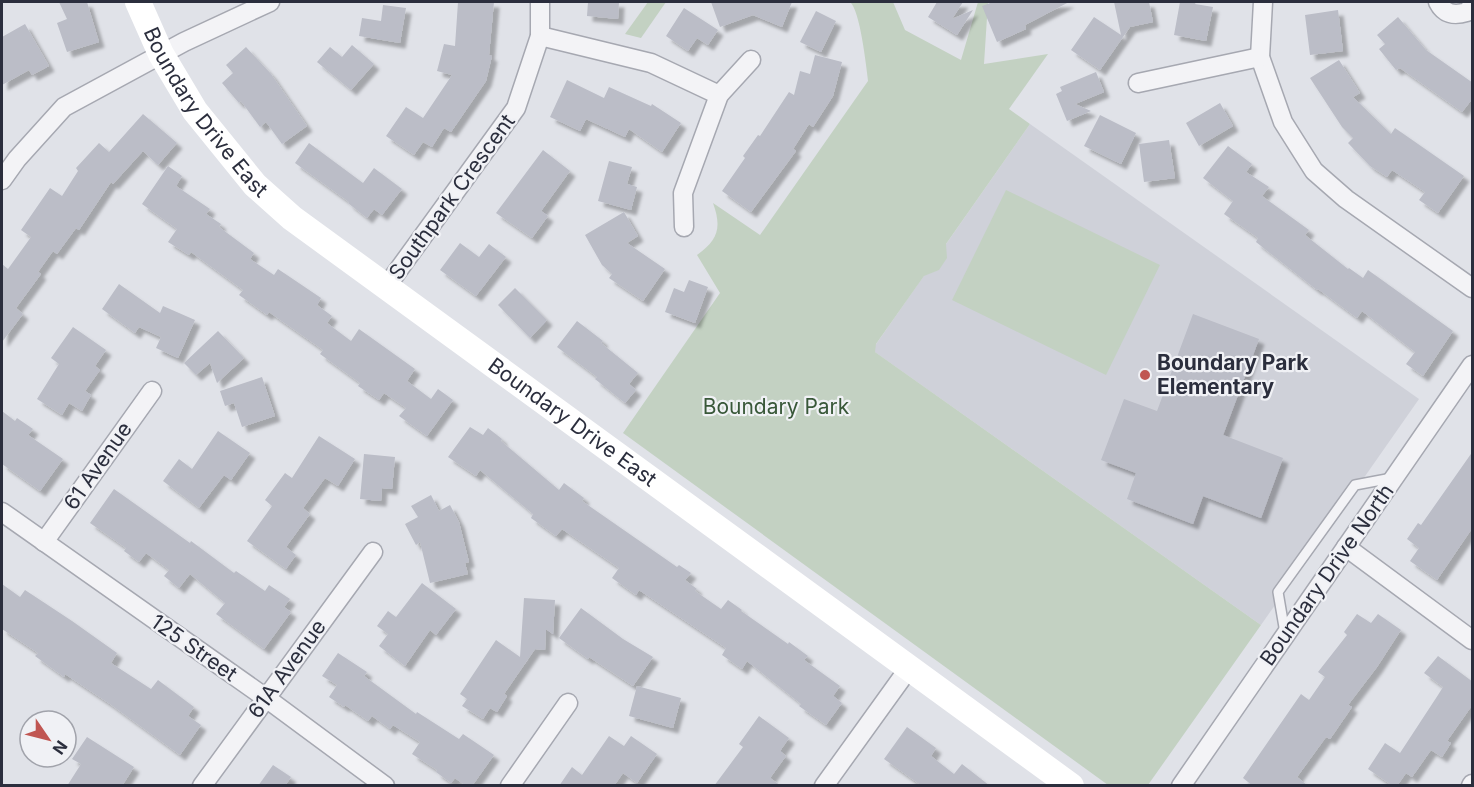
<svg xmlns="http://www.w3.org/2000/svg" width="1474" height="787" font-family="Inter,sans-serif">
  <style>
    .built { fill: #cfd1d9 }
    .green { fill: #c3d1c2 }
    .building { fill: #bbbdc7; filter: url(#shadow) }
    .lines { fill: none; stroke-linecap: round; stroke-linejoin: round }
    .lane-casing { stroke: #a6a8b1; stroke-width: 12 }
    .street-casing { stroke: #a6a8b1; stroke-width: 21 }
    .lane { stroke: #f3f3f6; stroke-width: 9 }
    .street { stroke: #f3f3f6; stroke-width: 18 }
    .secondary { stroke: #fff; stroke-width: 26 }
    .poi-dot { fill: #c05652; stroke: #f0f1f5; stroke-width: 2 }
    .labels { text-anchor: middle; stroke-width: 4.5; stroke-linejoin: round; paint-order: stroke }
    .street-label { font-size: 21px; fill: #2b2e3d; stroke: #f0f1f5 }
    .poi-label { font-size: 21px; font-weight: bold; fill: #2b2e3d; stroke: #f0f1f5; text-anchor: start }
    .park-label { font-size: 21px; fill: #395839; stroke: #f0f1f5 }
  </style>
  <defs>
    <filter id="shadow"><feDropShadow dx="5.5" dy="5.5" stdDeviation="1.5" flood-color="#0004"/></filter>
  </defs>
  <rect width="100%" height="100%" fill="#e0e2e8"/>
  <path class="built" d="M1030 124 1419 399 1261 625 872 350Z"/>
  <g class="green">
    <path d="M648 2H666L641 38 625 34Z"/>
    <path d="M850 2H893L905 30 961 60 978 2H988L984 64 1048 54 1009 109 1030 124 946 244 947 258 939 270 924 276 876 344 875 352 1261 625 1148 785H1108L623 433 720 293 697 255C718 240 722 228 713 203L760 235 868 81C866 65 860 10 850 2Z"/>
    <path d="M1006 190 1160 265 1106 375 952 300Z"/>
  </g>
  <g class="building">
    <path d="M59 2H87L99 42 67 52 57 23 67 19Z"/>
    <path d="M458 2H494L489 55 492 56 486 81 451 132 444 128 432 147 423 142 414 155 386 136 406 107 423 118 452 75 437 71 444 44 455 46Z"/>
    <path d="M588 2H619L618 19 587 16Z"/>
    <path d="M711 2H792L782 27 753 15 720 27Z"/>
    <path d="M937 2H963L952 19 973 10 957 35 928 17Z"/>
    <path d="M993 2H1069L1025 25 1026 29 997 42 982 6Z"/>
    <path d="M1114 2H1149L1153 22 1130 27 1100 70 1071 50 1094 17 1121 35Z"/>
    <path d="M1180 2H1196L1195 4 1213 7 1206 41 1174 35Z"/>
    <path d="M383 5 406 8 400 43 359 36 362 18 381 21Z"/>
    <path d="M684 8 718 30 708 45 697 38 688 51 666 36Z"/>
    <path d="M1338 10 1343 51 1310 55 1305 15Z"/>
    <path d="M816 11 836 21 821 52 800 42Z"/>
    <path d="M1398 17 1426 50 1473 83V98L1462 112 1400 68 1396 70 1379 49 1385 44 1377 35Z"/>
    <path d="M25 24 49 66 32 75 29 70 2 85V37Z"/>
    <path d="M352 45 374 64 351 90 317 62 330 47 342 57Z"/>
    <path d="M246 47 271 74 307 126 282 144 266 122 260 127 241 101 239 103 222 83 233 73 226 65Z"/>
    <path d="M815 55 842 62 833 96 813 127 809 124 793 149 796 151 751 212 722 191 745 158 743 156 758 135 760 136 789 92 794 95 800 71 810 74Z"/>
    <path d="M1339 60 1360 93 1353 97 1391 134 1395 128 1464 176 1438 213 1419 200 1425 192 1392 170 1387 177 1370 166 1348 143 1353 138 1342 127 1310 78Z"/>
    <path d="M1096 72 1104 92 1075 104 1091 111 1067 121 1056 94 1062 91 1060 87Z"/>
    <path d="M567 80 604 98 609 87 651 106 652 104 681 123 662 152 629 129 625 137 586 119 580 131 550 117Z"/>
    <path d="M1220 103 1233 126 1199 146 1186 123Z"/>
    <path d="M143 114 177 143 158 165 143 151 113 184 111 182 79 230 76 228 57 254 53 251 38 272 41 274 16 308 23 314 2 342V264L8 269 31 237 21 230 50 188 62 196 78 171 76 168 99 143 109 152Z"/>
    <path d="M1100 115 1136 133 1121 164 1084 146Z"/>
    <path d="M1169 140 1175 178 1144 182 1139 144Z"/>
    <path d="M309 143 363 183 374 168 402 189 382 215 374 209 367 218 348 203 349 202 295 163Z"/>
    <path d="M1228 146 1252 164 1246 172 1269 187 1262 196 1309 230 1305 235 1348 269 1349 268 1363 278 1368 270 1453 331 1423 376 1406 364 1415 352 1406 345 1362 311 1357 318 1318 289 1317 290 1256 242 1258 238 1224 214 1233 201 1203 178Z"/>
    <path d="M543 150 570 171 541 211 548 216 532 238 496 213Z"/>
    <path d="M609 161 632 167 627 184 637 187 631 210 598 201Z"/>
    <path d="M168 166 182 176 176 186 210 209 206 214 221 224 219 227 254 253 250 259 274 275 278 269 321 298 317 305 332 316 327 323 351 341 359 329 415 369 407 381 431 399 438 389 453 400 427 436 399 416 406 408 384 393 379 400 358 386 360 383 320 354 323 350 269 312 267 315 239 295 243 290 191 252 189 255 168 242 177 229 142 204Z"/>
    <path d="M624 212 638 236 627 243 665 269 643 301 609 278 612 274 602 265 585 235Z"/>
    <path d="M460 243 479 257 489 244 506 257 476 296 440 270Z"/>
    <path d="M689 280 708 287 695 323 665 312 674 288 684 292Z"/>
    <path d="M119 284 160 313 163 306 195 320 178 358 156 348 161 337 139 327 135 333 102 309Z"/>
    <path d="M515 288 547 320 530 338 498 305Z"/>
    <path d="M1193 314 1259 339 1223 435 1283 458 1261 518 1203 496 1193 524 1127 499 1136 473 1101 460 1124 399 1157 411Z"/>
    <path d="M577 321 603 341 601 343 638 373 629 384 636 390 625 403 595 379 597 377 557 347Z"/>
    <path d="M73 327 106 350 95 366 100 370 85 391 91 395 82 411 69 403 62 415 37 399 59 364 51 358Z"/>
    <path d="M218 331 244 358 217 383 210 363 196 375 184 363Z"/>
    <path d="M262 377 275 416 242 427 234 403 225 406 220 391Z"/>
    <path d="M2 411 15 421 17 418 33 429 28 435 63 459 40 491 2 464Z"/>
    <path d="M470 427 483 435 488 428 502 439 501 441 559 490 564 483 584 498 582 501 677 567 679 565 691 573 685 580 697 589 695 591 721 609 728 600 742 610 741 611 788 644 789 642 808 656 804 660 840 686 833 696 842 703 826 725 799 706 801 704 747 661 742 669 722 655 726 648 639 590 636 595 612 578 619 568 562 529 556 536 531 518 533 514 480 470 476 476 448 457Z"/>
    <path d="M218 431 250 453 231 480 224 475 199 508 163 481 179 459 192 469Z"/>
    <path d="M319 436 355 459 338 486 325 478 303 508 310 514 286 547 296 555 286 569 247 541 272 506 265 500 285 473 292 478Z"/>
    <path d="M1473 451V527L1437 580 1410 561 1419 548 1407 539 1418 523 1421 525Z"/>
    <path d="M364 454 395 457 392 489 382 488 381 501 360 499Z"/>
    <path d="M114 489 190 543 191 541 234 573 236 571 265 591 269 585 290 599 284 607 291 612 264 649 216 614 225 603 190 574 179 588 164 576 169 570 146 553 139 562 124 551 126 548 90 523Z"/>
    <path d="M431 495 439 511 450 505 459 522 469 562 465 563 468 574 430 583 420 542 416 545 405 524 418 517 411 506Z"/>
    <path d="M422 583 456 609 436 635 430 630 405 666 379 646 388 634 377 626 388 611 396 617Z"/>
    <path d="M2 584 20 597 25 590 72 621 117 653 111 663 151 689 158 680 194 707 188 716 201 725 180 755 110 704 65 674 64 677 35 656 38 653 2 629Z"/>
    <path d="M524 598 555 600 553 634 546 629 545 650 535 649 504 694 507 696 497 712 490 708 483 719 462 706 467 699 460 694 496 640 520 657Z"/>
    <path d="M581 608 623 639 653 657 633 686 589 657 588 659 559 638Z"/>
    <path d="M1357 614 1371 623 1378 614 1401 630 1377 667 1348 705 1352 707 1330 739 1326 737 1297 777 1308 786H1253L1243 778 1301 694 1309 700 1325 677 1318 672 1347 635 1344 632Z"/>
    <path d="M338 653 367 672 364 676 416 714 417 712 459 739 463 734 494 755 472 786H466L455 778 451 783 436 772 437 770 412 754 420 742 393 725 390 729 372 716 368 721 345 705 344 707 329 697 337 685 322 676Z"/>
    <path d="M1438 656 1473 682V704L1447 741 1451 743 1442 757 1431 750 1412 777 1406 773 1397 786H1393L1368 769 1385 743 1400 753 1438 695 1443 687 1424 673Z"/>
    <path d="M637 686 681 698 673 728 629 716Z"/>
    <path d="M759 716 789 738 780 751 786 756 770 778 781 786H714L743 747 739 744Z"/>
    <path d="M907 727 936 748 931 756 954 774 962 764 990 786H922L884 759Z"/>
    <path d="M609 736 624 746 631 736 657 754 637 783 623 773 614 786H559L572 767 582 775Z"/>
    <path d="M87 737 134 767 122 786H67L81 764 72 759Z"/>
    <path d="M273 765 291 777 285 786H258Z"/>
  </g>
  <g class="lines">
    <defs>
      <path id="lane" d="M1285 633 1278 592 1355 485 1392 478"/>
      <g id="street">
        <path d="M1263 2 1260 57 1283 122 1314 171 1346 199 1472 288"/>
        <path d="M1438 2C1444 14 1454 16 1467 12L1472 6"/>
        <path d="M540 36 651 63 719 95"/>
        <path d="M1138 83 1260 57"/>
        <path d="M2 180 17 159 64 107 184 42 270 2"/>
        <path d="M684 227 683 193 719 95 751 60"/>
        <path d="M386 287 516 108 540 36V2"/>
        <path d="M2 512 266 698 385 786"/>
        <path d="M44 542 152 391"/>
        <path d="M1346 547 1472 640"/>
        <path d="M202 786 373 552"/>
        <path d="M510 786 568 703"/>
        <path d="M824 786 909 668"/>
        <path d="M1181 786 1472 365"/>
        <path d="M1471 786 1472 784"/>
      </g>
    </defs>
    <use href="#lane" class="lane-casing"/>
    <use href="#street" class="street-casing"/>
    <use href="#lane" class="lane"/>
    <use href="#street" class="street"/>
    <path class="secondary" id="s1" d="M138 2 161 54 195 111 255 185 292 218 1071 786"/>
  </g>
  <circle class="poi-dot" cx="1145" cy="375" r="6"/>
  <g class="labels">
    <g class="street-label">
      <text dy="7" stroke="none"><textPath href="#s1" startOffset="130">Boundary Drive East</textPath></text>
      <text transform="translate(452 197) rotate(-54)" y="7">Southpark Crescent</text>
      <text dy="7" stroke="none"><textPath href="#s1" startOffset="615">Boundary Drive East</textPath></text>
      <text transform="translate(98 466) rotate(-55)" y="7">61 Avenue</text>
      <text transform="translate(1327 575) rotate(-55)" y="7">Boundary Drive North</text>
      <text transform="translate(194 648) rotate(35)" y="7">125 Street</text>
      <text transform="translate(287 669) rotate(-54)" y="7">61A Avenue</text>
    </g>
    <g class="poi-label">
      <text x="1157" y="370">Boundary Park<tspan x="1157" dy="24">Elementary</tspan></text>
    </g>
    <g class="park-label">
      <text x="776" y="414">Boundary Park</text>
    </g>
  </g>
  <rect width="1474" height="787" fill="none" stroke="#2b2e3d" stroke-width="6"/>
  <g transform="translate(48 739) rotate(125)"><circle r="28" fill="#f0f1f5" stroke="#a1a3ab" stroke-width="1.5"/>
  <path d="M0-4.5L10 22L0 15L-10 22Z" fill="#c05652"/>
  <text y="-9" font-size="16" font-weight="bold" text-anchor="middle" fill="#2b2e3d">N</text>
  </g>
</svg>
